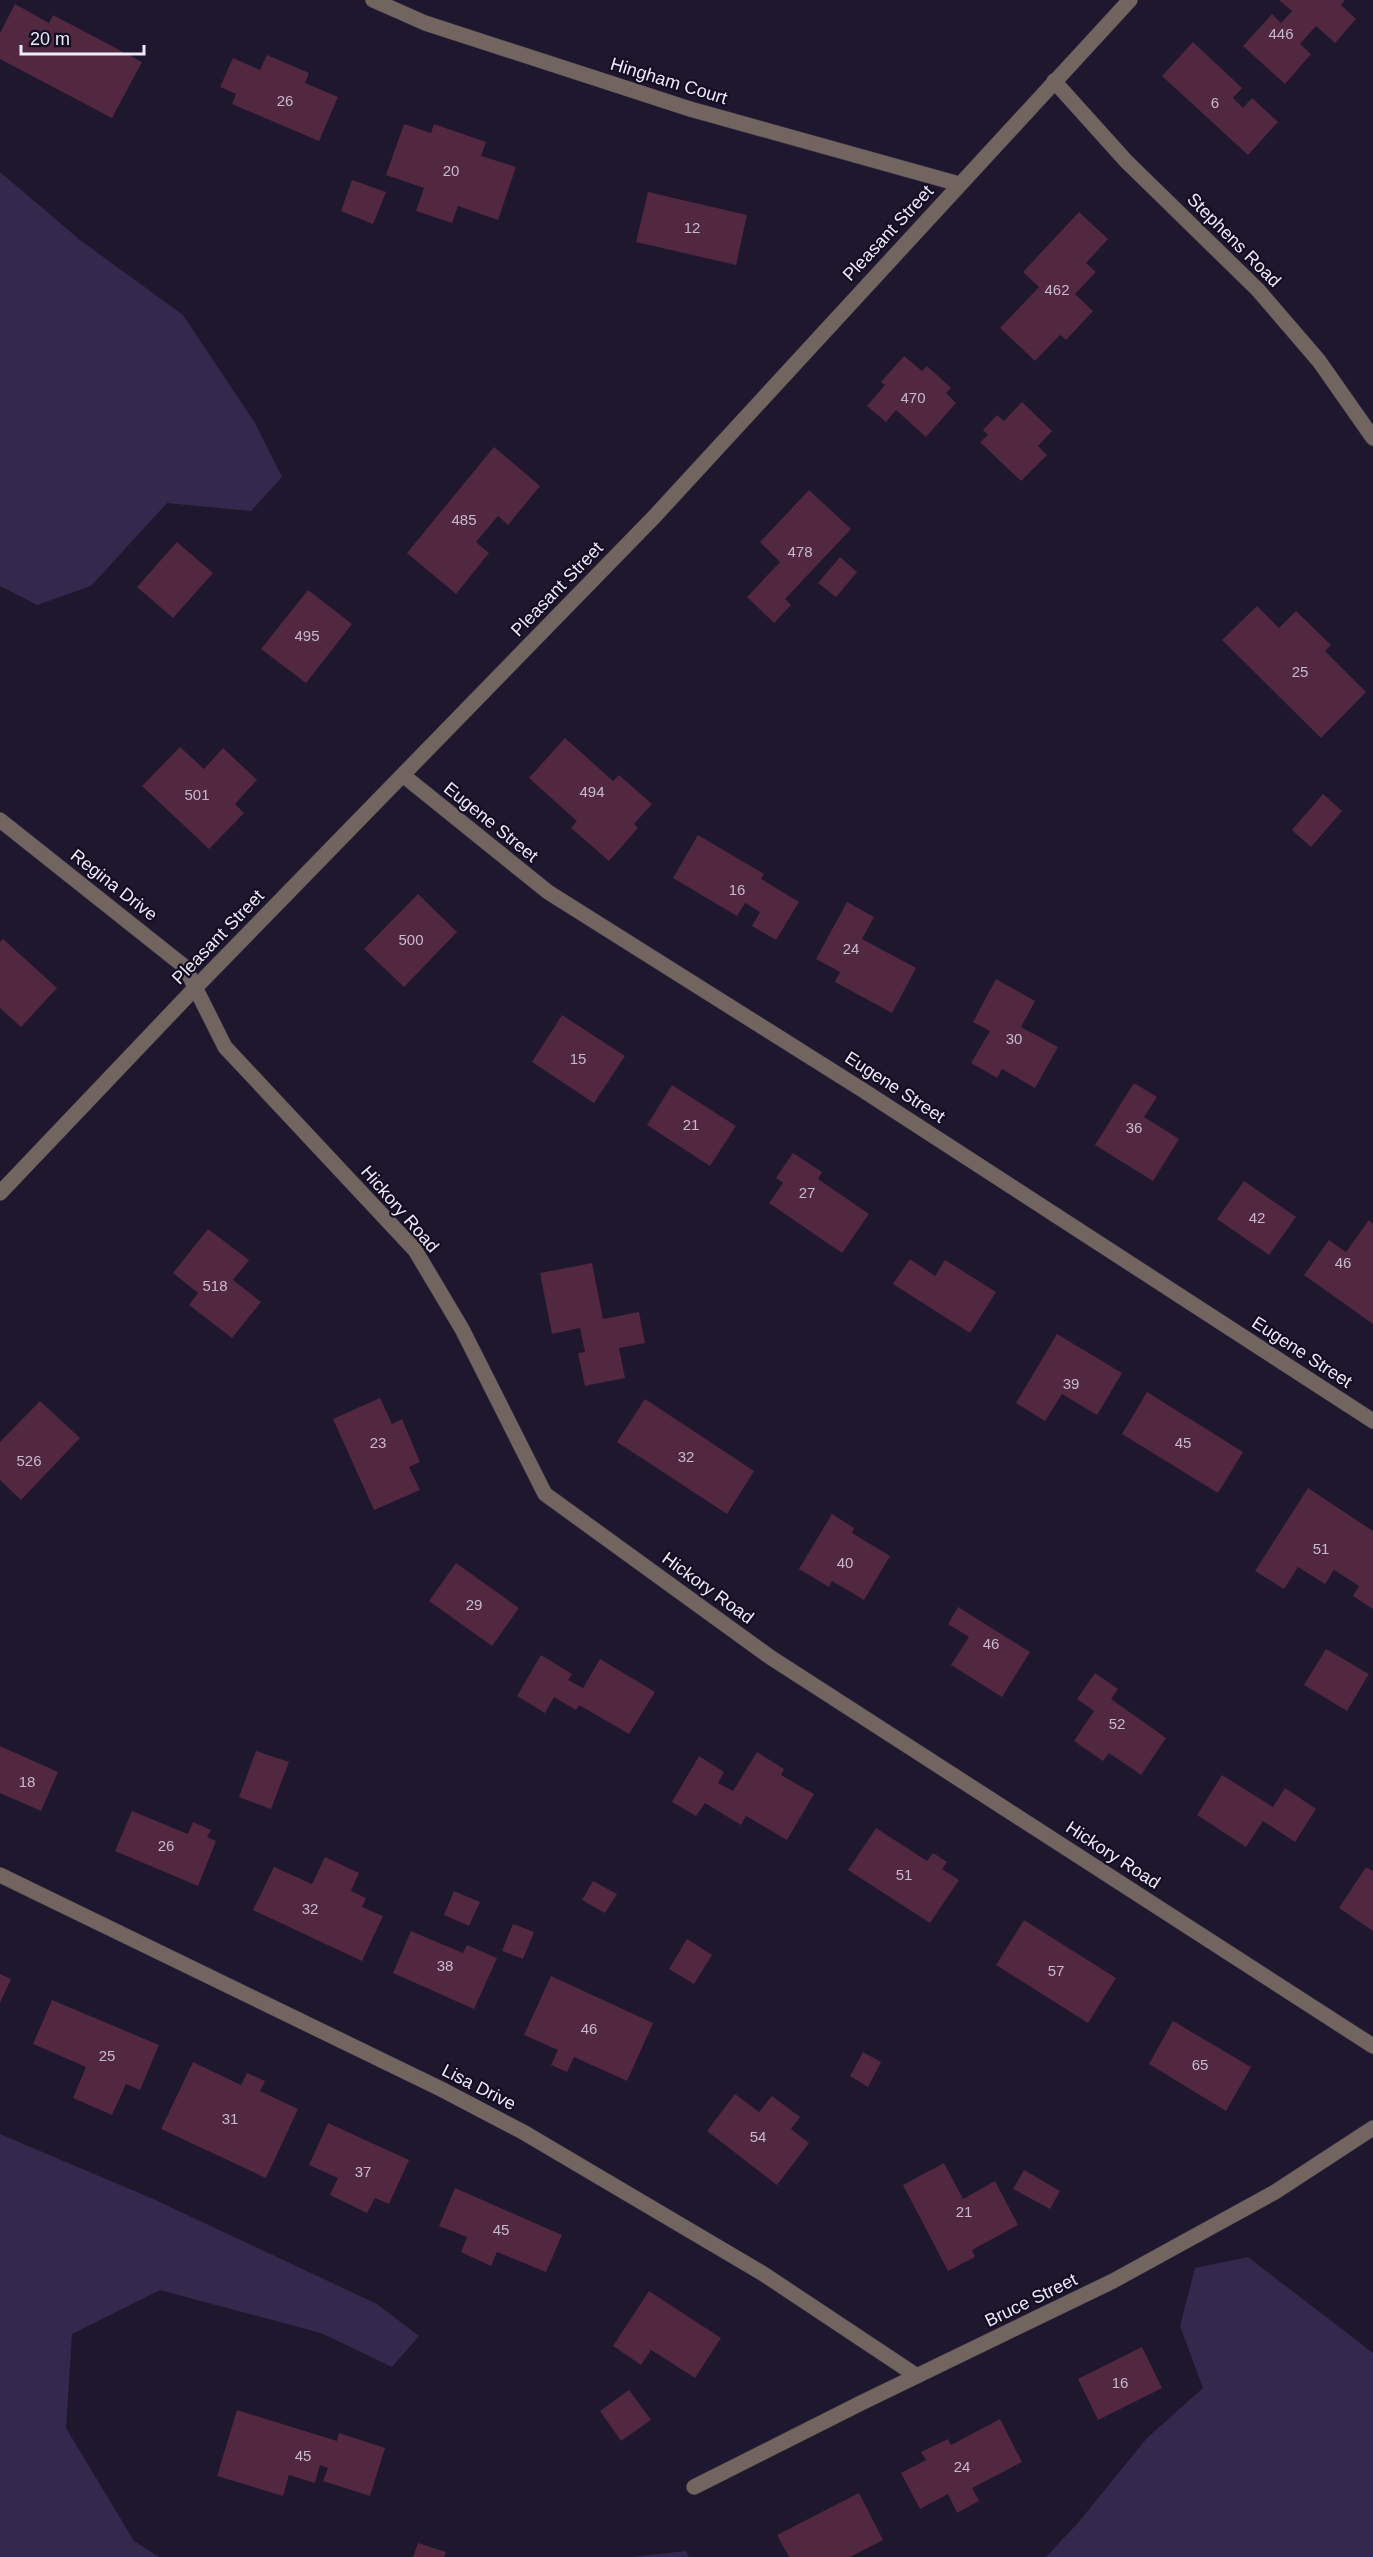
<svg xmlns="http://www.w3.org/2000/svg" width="1373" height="2557" font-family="Arial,sans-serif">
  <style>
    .green { fill: #34294d }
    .building { fill: #522740 }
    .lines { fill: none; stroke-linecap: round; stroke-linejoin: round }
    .minor-casing { stroke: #3b354a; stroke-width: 16 }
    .minor { stroke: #726560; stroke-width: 15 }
    .labels { text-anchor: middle; stroke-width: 4.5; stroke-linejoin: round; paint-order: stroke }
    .number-label { font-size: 15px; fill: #c6b9cb }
    .street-label { font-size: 18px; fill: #edeaf9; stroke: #150e23 }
  </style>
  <rect width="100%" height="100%" fill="#1e172d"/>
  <g class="green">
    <path d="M0 172 80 240 183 315 255 423 282 477 251 511 167 503 91 586 37 605 0 586Z"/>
    <path d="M0 2134 153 2199 377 2304 419 2336 392 2367 321 2333 160 2290 72 2334 66 2428 134 2541 159 2557H0Z"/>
    <path d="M1248 2257 1373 2353V2557H1046L1077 2524 1147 2438 1203 2388 1180 2326 1195 2268Z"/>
    <path d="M686 2551 689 2557H632Z"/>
  </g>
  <g class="building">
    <path d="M1279 0H1345L1341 5 1356 19 1335 43 1316 26 1300 44 1311 54 1285 84 1243 46 1272 14 1281 23 1292 11Z"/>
    <path d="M15 4 49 23 53 15 142 62 112 118 0 59V33Z"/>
    <path d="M1193 42 1242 88 1233 98 1243 108 1252 98 1278 122 1248 155 1162 76Z"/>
    <path d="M267 55 309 73 305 83 338 97 319 141 232 104 236 94 220 87 233 58 260 70Z"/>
    <path d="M404 124 431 133 434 124 486 142 481 156 516 167 498 220 458 206 452 223 416 211 424 188 386 175Z"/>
    <path d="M352 180 386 192 373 224 341 211Z"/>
    <path d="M648 192 747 215 736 265 636 242Z"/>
    <path d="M1079 212 1108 239 1086 263 1096 272 1075 294 1093 311 1066 340 1060 335 1035 361 1000 328 1039 287 1023 272Z"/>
    <path d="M904 356 922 371 927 366 951 388 946 393 956 403 926 437 896 410 886 422 867 406 885 385 881 382Z"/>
    <path d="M1022 402 1052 431 1038 446 1047 455 1021 481 980 442 988 435 983 430 997 415 1004 421Z"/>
    <path d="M494 447 540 486 508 525 498 516 476 542 489 553 456 594 407 553Z"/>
    <path d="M809 490 851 529 785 599 791 605 774 623 747 597 780 562 760 542Z"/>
    <path d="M177 542 213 573 173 618 137 587Z"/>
    <path d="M840 557 857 572 836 597 818 583Z"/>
    <path d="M308 590 352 624 306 683 261 649Z"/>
    <path d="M1257 606 1279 628 1296 611 1331 645 1325 651 1366 692 1321 738 1222 640Z"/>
    <path d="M565 738 613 781 619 775 652 804 634 824 638 828 609 861 571 828 577 821 529 778Z"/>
    <path d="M180 747 204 769 223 748 257 780 235 804 244 813 209 849 142 786Z"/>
    <path d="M1323 794 1342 811 1311 847 1292 830Z"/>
    <path d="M698 835 764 874 761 879 799 902 776 940 752 926 760 912 745 903 737 916 673 878Z"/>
    <path d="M418 894 457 932 404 987 364 949Z"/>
    <path d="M847 902 874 917 862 939 916 968 892 1013 835 982 840 972 816 959Z"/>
    <path d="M3 939 57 988 21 1027 0 1008V942Z"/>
    <path d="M996 979 1035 1001 1021 1027 1058 1047 1035 1088 1002 1069 997 1078 971 1063 990 1031 973 1022Z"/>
    <path d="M562 1015 625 1056 594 1103 532 1062Z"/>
    <path d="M1134 1083 1157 1097 1144 1117 1179 1139 1153 1181 1095 1145Z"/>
    <path d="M672 1085 736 1126 710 1166 647 1125Z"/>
    <path d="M793 1153 822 1172 818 1179 869 1214 842 1253 769 1203 783 1183 776 1178Z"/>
    <path d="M1244 1181 1296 1217 1269 1255 1217 1219Z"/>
    <path d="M1369 1220 1373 1224V1324L1304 1275 1329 1240 1346 1252Z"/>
    <path d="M208 1229 249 1260 233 1280 261 1302 232 1338 189 1305 198 1293 173 1273Z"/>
    <path d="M910 1259 935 1276 945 1260 996 1292 970 1333 893 1284Z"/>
    <path d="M592 1263 603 1319 639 1312 645 1343 619 1348 625 1378 585 1386 578 1353 585 1352 580 1328 552 1334 540 1273Z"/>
    <path d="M1057 1334 1122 1373 1097 1415 1062 1394 1045 1421 1016 1403Z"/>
    <path d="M1147 1392 1243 1452 1218 1493 1122 1434Z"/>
    <path d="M380 1398 392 1424 402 1419 420 1462 409 1467 420 1490 374 1510 333 1419Z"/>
    <path d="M645 1399 754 1471 727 1514 617 1442Z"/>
    <path d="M40 1401 80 1438 21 1500 0 1480V1442Z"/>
    <path d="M1308 1488 1373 1531V1609L1353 1596 1359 1586 1334 1570 1325 1584 1298 1567 1284 1589 1255 1571Z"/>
    <path d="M832 1514 854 1528 852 1533 890 1556 864 1600 832 1581 829 1587 799 1569Z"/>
    <path d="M456 1563 519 1608 492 1646 429 1601Z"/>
    <path d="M958 1607 1030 1652 1002 1697 951 1665 969 1637 948 1624Z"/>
    <path d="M1326 1649 1369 1674 1347 1711 1304 1685Z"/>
    <path d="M541 1655 572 1674 568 1680 583 1688 600 1659 655 1692 629 1734 579 1705 576 1710 554 1697 545 1713 517 1696Z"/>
    <path d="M1095 1673 1118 1689 1111 1699 1166 1738 1141 1775 1109 1753 1103 1761 1074 1741 1094 1711 1077 1699Z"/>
    <path d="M0 1746 58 1772 41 1811 0 1793Z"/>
    <path d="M256 1751 289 1762 271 1809 239 1797Z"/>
    <path d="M757 1752 784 1769 781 1775 814 1794 787 1840 746 1816 741 1825 705 1803 696 1816 672 1802 699 1756 724 1772 718 1783 733 1791Z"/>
    <path d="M1222 1775 1273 1807 1285 1788 1316 1809 1295 1842 1263 1821 1246 1847 1197 1815Z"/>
    <path d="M132 1811 188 1834 193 1822 211 1830 207 1837 216 1841 198 1886 115 1851Z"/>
    <path d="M876 1828 927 1861 933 1853 947 1862 942 1869 959 1880 930 1923 848 1870Z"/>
    <path d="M325 1857 359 1873 351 1891 366 1898 362 1907 383 1916 362 1961 253 1910 274 1867 312 1884Z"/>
    <path d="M1366 1867 1373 1871V1931L1339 1908Z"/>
    <path d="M593 1881 617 1894 605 1913 582 1900Z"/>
    <path d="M454 1891 480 1902 469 1926 444 1915Z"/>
    <path d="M1024 1920 1116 1978 1088 2023 996 1965Z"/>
    <path d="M513 1924 534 1932 523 1959 502 1951Z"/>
    <path d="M411 1931 463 1953 467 1945 497 1958 474 2009 393 1973Z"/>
    <path d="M687 1939 712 1955 694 1984 669 1969Z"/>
    <path d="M0 1974 11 1979 0 2003Z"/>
    <path d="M551 1976 653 2023 627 2081 574 2057 567 2072 551 2065 558 2050 524 2035Z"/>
    <path d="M52 2000 159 2045 140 2090 126 2084 112 2115 73 2098 86 2067 33 2044Z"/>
    <path d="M1173 2021 1251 2067 1226 2111 1149 2064Z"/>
    <path d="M863 2052 881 2062 868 2087 850 2076Z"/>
    <path d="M193 2062 241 2085 247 2073 265 2081 260 2091 298 2109 266 2178 161 2129Z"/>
    <path d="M735 2094 759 2112 772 2096 800 2117 791 2129 809 2143 777 2185 707 2131Z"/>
    <path d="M328 2123 409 2160 389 2204 375 2198 367 2213 330 2195 338 2178 309 2165Z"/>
    <path d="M944 2163 963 2199 995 2181 1018 2225 972 2250 975 2257 948 2271 903 2185Z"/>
    <path d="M1024 2170 1060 2191 1050 2209 1013 2189Z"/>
    <path d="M455 2188 562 2235 546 2272 497 2252 491 2266 461 2252 467 2237 439 2226Z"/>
    <path d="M649 2291 721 2338 695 2378 651 2350 641 2365 613 2346Z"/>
    <path d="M1142 2347 1162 2388 1098 2420 1078 2379Z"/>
    <path d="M629 2390 651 2420 621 2441 600 2411Z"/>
    <path d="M237 2410 337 2441 339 2433 385 2448 370 2496 323 2481 328 2468 320 2465 315 2483 289 2475 283 2496 217 2476Z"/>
    <path d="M1000 2419 1022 2462 972 2488 979 2501 957 2513 948 2494 920 2509 901 2473 926 2460 921 2452 948 2439 951 2445Z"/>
    <path d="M859 2493 883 2540 850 2557H789L777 2535Z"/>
    <path d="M418 2543 446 2552 444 2557H413Z"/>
  </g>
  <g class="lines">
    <defs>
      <g id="minor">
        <path d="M373 0 425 23 690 109 959 184"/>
        <path d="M1054 81 1126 161 1258 290 1319 361 1373 438"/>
        <path d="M404 776 548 892 861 1089 1373 1421"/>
        <path d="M0 820 185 967 225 1047 415 1250 462 1329 545 1494 770 1657 1373 2046"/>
        <path d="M0 1193 196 987 654 517 1130 0"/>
        <path d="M0 1875 441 2089 523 2132 762 2273 917 2376"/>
        <path d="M694 2487 863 2402 1113 2281 1275 2192 1373 2128"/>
      </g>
    </defs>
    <use href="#minor" class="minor-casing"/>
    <use href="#minor" class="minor"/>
  </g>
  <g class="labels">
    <g class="number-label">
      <text x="1281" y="39">446</text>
      <text x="285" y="106">26</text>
      <text x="1215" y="108">6</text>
      <text x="451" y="176">20</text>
      <text x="692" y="233">12</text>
      <text x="1057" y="295">462</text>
      <text x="913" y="403">470</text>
      <text x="464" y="525">485</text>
      <text x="800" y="557">478</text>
      <text x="307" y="641">495</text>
      <text x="1300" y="677">25</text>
      <text x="592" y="797">494</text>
      <text x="197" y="800">501</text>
      <text x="737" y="895">16</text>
      <text x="411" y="945">500</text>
      <text x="851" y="954">24</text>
      <text x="1014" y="1044">30</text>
      <text x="578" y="1064">15</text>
      <text x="691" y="1130">21</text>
      <text x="1134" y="1133">36</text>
      <text x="807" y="1198">27</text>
      <text x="1257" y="1223">42</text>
      <text x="1343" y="1268">46</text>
      <text x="215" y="1291">518</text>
      <text x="1071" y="1389">39</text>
      <text x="378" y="1448">23</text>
      <text x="1183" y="1448">45</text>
      <text x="686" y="1462">32</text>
      <text x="29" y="1466">526</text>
      <text x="1321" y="1554">51</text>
      <text x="845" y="1568">40</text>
      <text x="474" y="1610">29</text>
      <text x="991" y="1649">46</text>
      <text x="1117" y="1729">52</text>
      <text x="27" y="1787">18</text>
      <text x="166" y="1851">26</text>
      <text x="904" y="1880">51</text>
      <text x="310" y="1914">32</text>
      <text x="445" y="1971">38</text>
      <text x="1056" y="1976">57</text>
      <text x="589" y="2034">46</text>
      <text x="107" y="2061">25</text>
      <text x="1200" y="2070">65</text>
      <text x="230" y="2124">31</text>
      <text x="758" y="2142">54</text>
      <text x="363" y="2177">37</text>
      <text x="964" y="2217">21</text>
      <text x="501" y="2235">45</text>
      <text x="1120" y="2388">16</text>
      <text x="303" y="2461">45</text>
      <text x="962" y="2472">24</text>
    </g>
    <g class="street-label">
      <text transform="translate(669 81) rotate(17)" y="6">Hingham Court</text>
      <text transform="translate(888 233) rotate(-47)" y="6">Pleasant Street</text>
      <text transform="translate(1234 240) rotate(45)" y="6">Stephens Road</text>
      <text transform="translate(557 589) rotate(-46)" y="6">Pleasant Street</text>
      <text transform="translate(491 822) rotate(39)" y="6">Eugene Street</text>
      <text transform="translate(114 885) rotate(38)" y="6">Regina Drive</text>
      <text transform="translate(218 937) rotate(-46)" y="6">Pleasant Street</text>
      <text transform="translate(895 1087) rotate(33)" y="6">Eugene Street</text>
      <text transform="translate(400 1209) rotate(49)" y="6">Hickory Road</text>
      <text transform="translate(1302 1352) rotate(33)" y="6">Eugene Street</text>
      <text transform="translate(708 1588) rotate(36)" y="6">Hickory Road</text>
      <text transform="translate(1113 1855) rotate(33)" y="6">Hickory Road</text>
      <text transform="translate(479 2087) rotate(27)" y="6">Lisa Drive</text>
      <text transform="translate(1031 2300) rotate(-26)" y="6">Bruce Street</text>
    </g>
  </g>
  <path d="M21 45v9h123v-9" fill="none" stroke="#edeaf9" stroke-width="3"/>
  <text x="30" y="45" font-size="18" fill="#edeaf9" stroke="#150e23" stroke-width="4.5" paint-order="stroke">20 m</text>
</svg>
